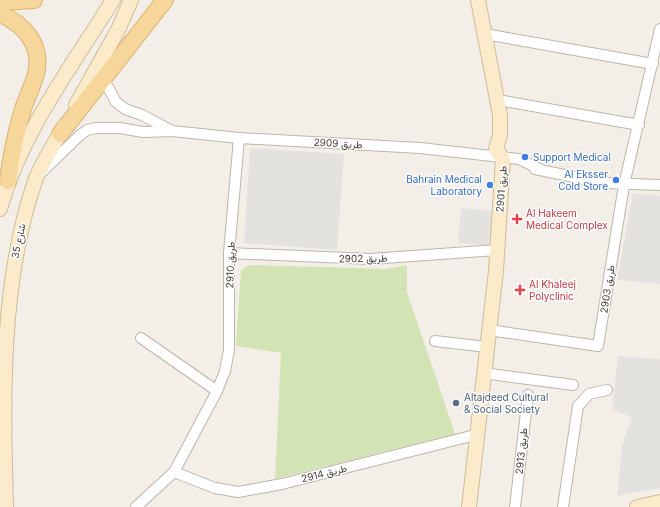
<svg xmlns="http://www.w3.org/2000/svg" width="660" height="507" font-family="Inter,Vazirmatn,sans-serif">
  <style>
    .green { fill: #d2e4b3 }
    .parking { fill: #e4e2df }
    .lines { fill: none; stroke-linecap: round; stroke-linejoin: round }
    .street-casing { stroke: #beb5ab; stroke-width: 12 }
    .secondary-casing { stroke: #cfbd9a; stroke-width: 16 }
    .primary-casing { stroke: #dbb26d; stroke-width: 18 }
    .street { stroke: #fff; stroke-width: 10 }
    .secondary { stroke: #fbebca; stroke-width: 14 }
    .primary { stroke: #f7d69c; stroke-width: 16 }
    .shop-dot { fill: #3f7fe0; stroke: #fff; stroke-width: 1.5 }
    .health-dot { fill: #e0444e; stroke: #fff; stroke-width: 1.5 }
    .service-dot { fill: #5c6f8a; stroke: #fff; stroke-width: 1.5 }
    .labels { text-anchor: middle; stroke-width: 3; stroke-linejoin: round; paint-order: stroke }
    .street-label { font-size: 10px; fill: #453f37; stroke: #fff }
    .shop-label { font-size: 10px; fill: #366cbe; stroke: #fff; text-anchor: end }
    .health-label { font-size: 10px; fill: #be3a42; stroke: #fff; text-anchor: start }
    .service-label { font-size: 10px; fill: #4e5e75; stroke: #fff; text-anchor: start }
  </style>
  <rect width="100%" height="100%" fill="#f3efe8"/>
  <path class="green" d="M250 265 386 269 407 265V292L455 434 275 479 281 353 236 346 241 270Z"/>
  <g class="parking">
    <path d="M250 148 344 154 337 250 244 243Z"/>
    <path d="M633 193 660 196V284L617 280Z"/>
    <path d="M461 208 493 211 489 246 458 243Z"/>
    <path d="M618 356 660 359V488L617 496 622 446 632 417 612 410Z"/>
  </g>
  <g class="lines">
    <defs>
      <g id="street">
        <path d="M485 34 653 64"/>
        <path d="M103 78 116 102 125 109 142 115 172 131"/>
        <path d="M498 100 639 125"/>
        <path d="M535 169 604 183 660 185"/>
        <path d="M42 172 79 136 87 130 96 128H120L143 132 172 131 239 138 420 148 519 159 540 169"/>
        <path d="M229 253 370 259 497 250"/>
        <path d="M489 330 598 346 624 185 660 29"/>
        <path d="M141 338 217 391"/>
        <path d="M435 341 487 347"/>
        <path d="M483 373 573 385"/>
        <path d="M174 472 215 488 238 492 282 484 475 435"/>
        <path d="M136 507 174 472 217 391 225 371 229 350V253L239 138"/>
        <path d="M515 507 528 395"/>
        <path d="M563 507 578 406 589 394 607 390"/>
      </g>
      <g id="secondary">
        <path d="M76 105 118 30 131 0"/>
        <path d="M0 209C21 133 72 66 113 0"/>
        <path d="M6 507C3 398 0 281 36 178 44 160 55 142 65 125"/>
        <path d="M469 507 496 271 503 159 496 149 500 135V115L478 0"/>
        <path d="M637 507 660 502"/>
      </g>
      <g id="primary">
        <path d="M0 2 34 0"/>
        <path d="M0 14C24 24 43 45 36 74 33 85 27 97 23 109 16 132 11 156 8 181"/>
        <path d="M60 134 165 0"/>
      </g>
    </defs>
    <use href="#street" class="street-casing"/>
    <use href="#secondary" class="secondary-casing"/>
    <use href="#primary" class="primary-casing"/>
    <use href="#street" class="street"/>
    <use href="#secondary" class="secondary"/>
    <use href="#primary" class="primary"/>
  </g>
  <g class="shop-dot">
    <circle cx="525" cy="157" r="4"/>
    <circle cx="616" cy="180" r="4"/>
    <circle cx="490" cy="185" r="4"/>
  </g>
  <g class="health-dot">
    <path d="M515 213h4v4h4v4h-4v4h-4v-4h-4v-4h4z"/>
    <path d="M518 284h4v4h4v4h-4v4h-4v-4h-4v-4h4z"/>
  </g>
  <circle class="service-dot" cx="456" cy="403" r="4"/>
  <g class="labels">
    <g class="street-label">
      <text transform="translate(338 143) rotate(3)" y="4">طريق 2909</text>
      <text transform="translate(501 189) rotate(-86)" y="4">طريق 2901</text>
      <text transform="translate(18 241) rotate(-78)" y="4">شارع 35</text>
      <text transform="translate(363 258) rotate(-1)" y="4">طريق 2902</text>
      <text transform="translate(230 265) rotate(-88)" y="4">طريق 2910</text>
      <text transform="translate(607 289) rotate(-81)" y="4">طريق 2903</text>
      <text transform="translate(521 451) rotate(-84)" y="4">طريق 2913</text>
      <text transform="translate(324 473) rotate(-14)" y="4">طريق 2914</text>
    </g>
    <g class="shop-label">
      <text x="533" y="161" text-anchor="start">Support Medical</text>
      <text x="608" y="178">Al Eksser<tspan x="608" dy="12">Cold Store</tspan></text>
      <text x="482" y="183">Bahrain Medical<tspan x="482" dy="12">Laboratory</tspan></text>
    </g>
    <g class="health-label">
      <text x="526" y="217">Al Hakeem<tspan x="526" dy="12">Medical Complex</tspan></text>
      <text x="529" y="288">Al Khaleej<tspan x="529" dy="12">Polyclinic</tspan></text>
    </g>
    <g class="service-label">
      <text x="464" y="401">Altajdeed Cultural<tspan x="464" dy="12">&amp; Social Society</tspan></text>
    </g>
  </g>
</svg>
